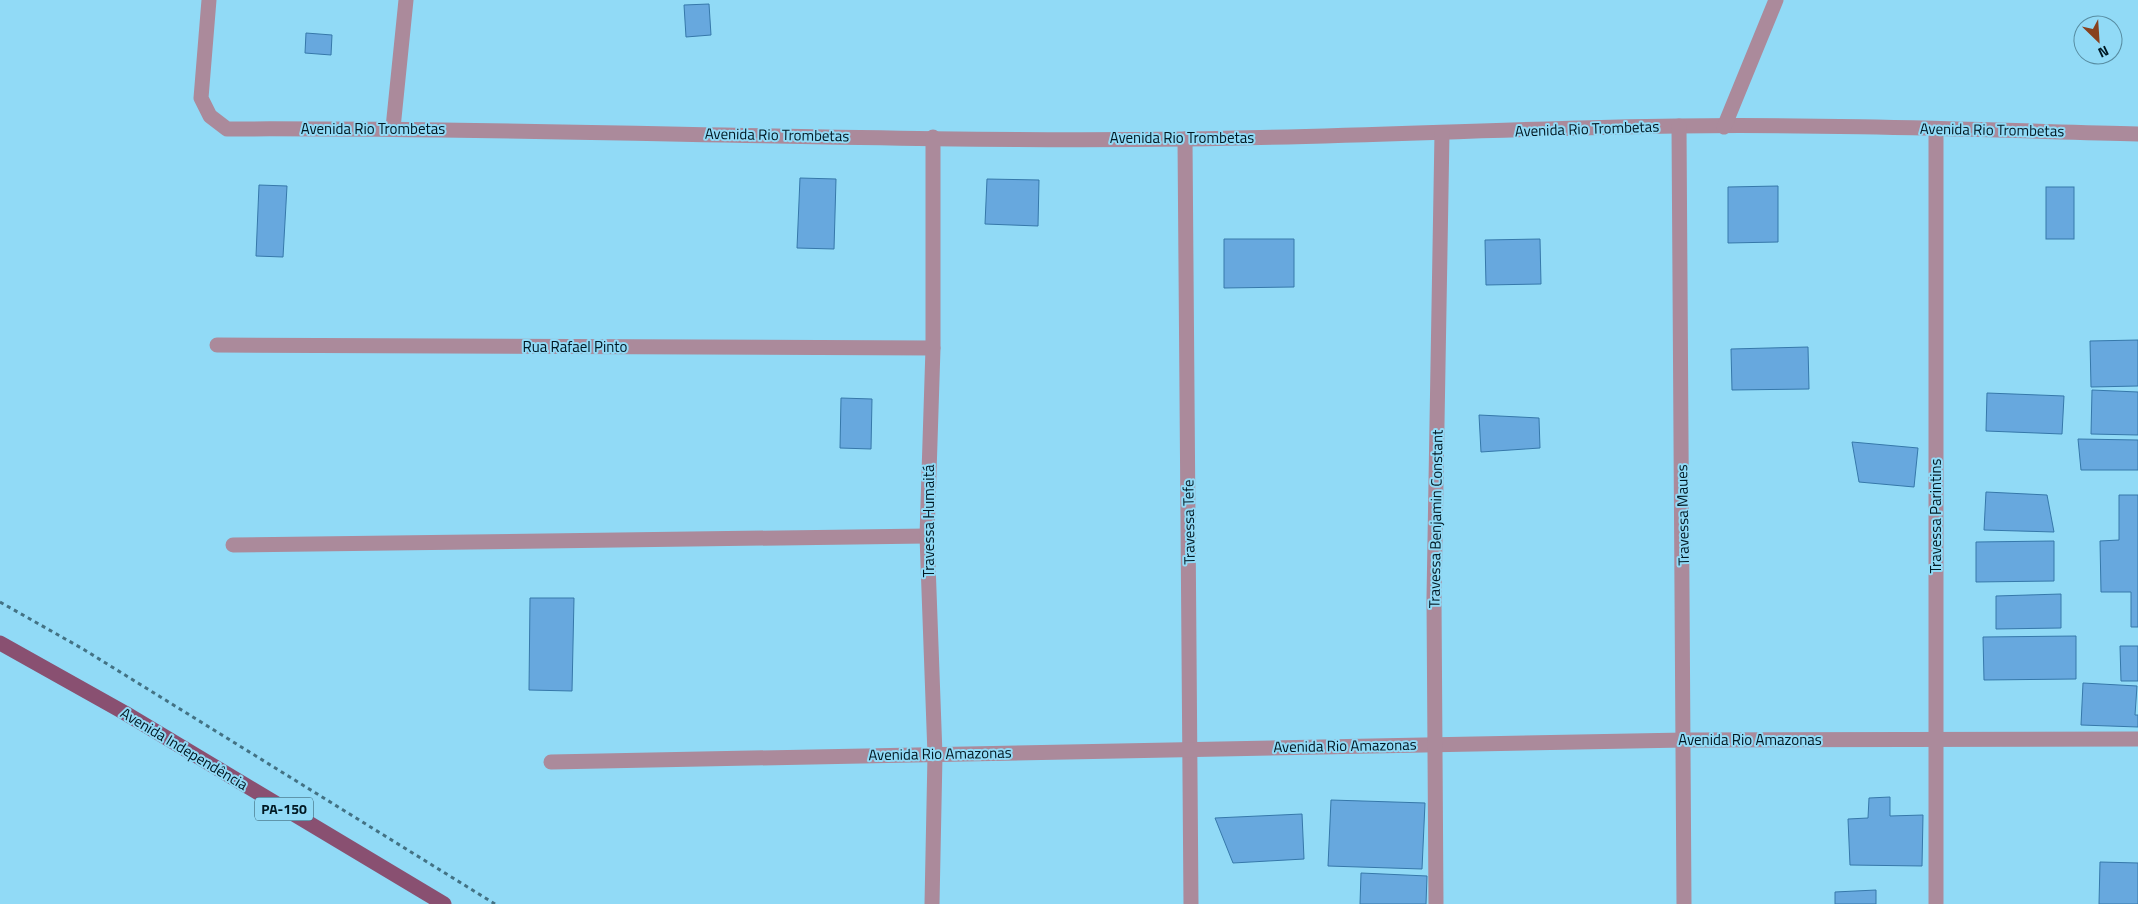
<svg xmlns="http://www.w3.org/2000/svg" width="2138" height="904" font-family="'Titillium Web',sans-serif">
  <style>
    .building { fill: #67a8de; stroke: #3678aa }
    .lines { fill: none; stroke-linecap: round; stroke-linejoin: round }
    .path { stroke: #437284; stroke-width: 3; stroke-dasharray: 4 4; stroke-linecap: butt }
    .minor { stroke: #ab8a9b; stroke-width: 15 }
    .primary { stroke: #895071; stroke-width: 15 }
    .labels { text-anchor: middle; stroke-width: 4; stroke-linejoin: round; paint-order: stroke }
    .shield { fill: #91daf6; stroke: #2c5262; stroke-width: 1 }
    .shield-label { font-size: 14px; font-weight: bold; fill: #001822 }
    .street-label { font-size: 15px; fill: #001822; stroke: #91daf6 }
  </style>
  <rect width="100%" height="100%" fill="#91daf6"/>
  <g class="building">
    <path d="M709 4 711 35 686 37 684 5Z"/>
    <path d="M306 33 332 35 331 55 305 53Z"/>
    <path d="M800 178 836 179 834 249 797 248Z"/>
    <path d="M987 179 1039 180 1038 226 985 224Z"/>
    <path d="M259 185 287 186 283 257 256 256Z"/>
    <path d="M1778 186V242L1728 243V187Z"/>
    <rect x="2046" y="187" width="28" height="52"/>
    <path d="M1224 239H1294V287L1224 288Z"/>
    <path d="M1540 239 1541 284 1486 285 1485 240Z"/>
    <path d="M2138 340V386L2091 387 2090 341Z"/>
    <path d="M1808 347 1809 389 1732 390 1731 349Z"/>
    <path d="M2092 390 2138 392V435L2091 434Z"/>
    <path d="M1987 393 2064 396 2062 434 1986 431Z"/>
    <path d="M841 398 872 399 871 449 840 448Z"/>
    <path d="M1479 415 1539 418 1540 448 1481 452Z"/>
    <path d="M2078 439 2138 440V470H2081Z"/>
    <path d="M1852 442 1918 448 1914 487 1859 482Z"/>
    <path d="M1986 492 2047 495 2054 532 1984 530Z"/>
    <path d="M2119 495H2138V627H2131V592H2101L2100 541 2119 540Z"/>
    <path d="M2054 541V581L1976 582V542Z"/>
    <path d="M2061 594V628L1996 629V596Z"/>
    <path d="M530 598H574L572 691 529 690Z"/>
    <path d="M2076 636V679L1984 680 1983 637Z"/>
    <path d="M2120 646H2138V681H2121Z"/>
    <path d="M2083 683 2137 686 2135 715H2138V727L2081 725Z"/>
    <path d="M1890 797V816L1923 815 1922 866 1850 865 1848 819 1868 818 1869 798Z"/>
    <path d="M1331 800 1425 803 1422 869 1328 866Z"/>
    <path d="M1302 814 1304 859 1233 863 1215 818Z"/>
    <path d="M2100 862 2138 863V904H2099Z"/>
    <path d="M1361 873 1427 876 1426 904H1360Z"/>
    <path d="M1876 890V904H1835V892Z"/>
  </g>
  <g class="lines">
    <path class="path" d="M0 602 83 649 495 904"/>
    <g class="minor">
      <path d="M209 0 201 98 210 116 227 129C547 127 867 143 1187 139 1351 137 1514 128 1677 126 1831 124 1984 130 2138 134"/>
      <path d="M1679 126 1684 904"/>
      <path d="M1724 127 1776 0"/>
      <path d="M393 128 406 0"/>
      <path d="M1185 139 1191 904"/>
      <path d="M217 345 933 348"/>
      <path d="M233 545 927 536"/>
      <path d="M551 762 1685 740 2138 739"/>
      <path d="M932 904 935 755 927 536 933 348V137"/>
      <path d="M1436 904 1434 598 1442 133"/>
      <path d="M1936 904V129"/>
    </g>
    <path class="primary" d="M0 643 125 713 444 904"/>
  </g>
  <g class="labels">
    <rect class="shield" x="255" y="797.5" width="58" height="23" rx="4"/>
    <g class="shield-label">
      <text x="284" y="814">PA-150</text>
    </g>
    <g class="street-label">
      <text x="373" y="134">Avenida Rio Trombetas</text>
      <text transform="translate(1587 129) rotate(-2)" y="5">Avenida Rio Trombetas</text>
      <text transform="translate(1992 130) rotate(1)" y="5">Avenida Rio Trombetas</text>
      <text transform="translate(777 135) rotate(1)" y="5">Avenida Rio Trombetas</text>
      <text x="1182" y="143">Avenida Rio Trombetas</text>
      <text x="575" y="352">Rua Rafael Pinto</text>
      <text transform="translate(1683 515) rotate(-91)" y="5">Travessa Maues</text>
      <text transform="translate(1936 516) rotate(-90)" y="5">Travessa Parintins</text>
      <text transform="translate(1436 519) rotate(-89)" y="5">Travessa Benjamin Constant</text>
      <text transform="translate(929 521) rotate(-90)" y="5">Travessa Humaitá</text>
      <text transform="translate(1189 522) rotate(-91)" y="5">Travessa Tefe</text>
      <text x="1750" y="745">Avenida Rio Amazonas</text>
      <text transform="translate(1345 746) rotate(-1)" y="5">Avenida Rio Amazonas</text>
      <text transform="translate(184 749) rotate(31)" y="5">Avenida Independência</text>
      <text transform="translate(940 754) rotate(-1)" y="5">Avenida Rio Amazonas</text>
    </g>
  </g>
  <g transform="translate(2098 40) rotate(155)"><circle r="24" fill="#91daf6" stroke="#578ca1"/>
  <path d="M0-4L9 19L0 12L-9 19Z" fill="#88411e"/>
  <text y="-8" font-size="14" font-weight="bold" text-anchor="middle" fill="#001822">N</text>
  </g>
</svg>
